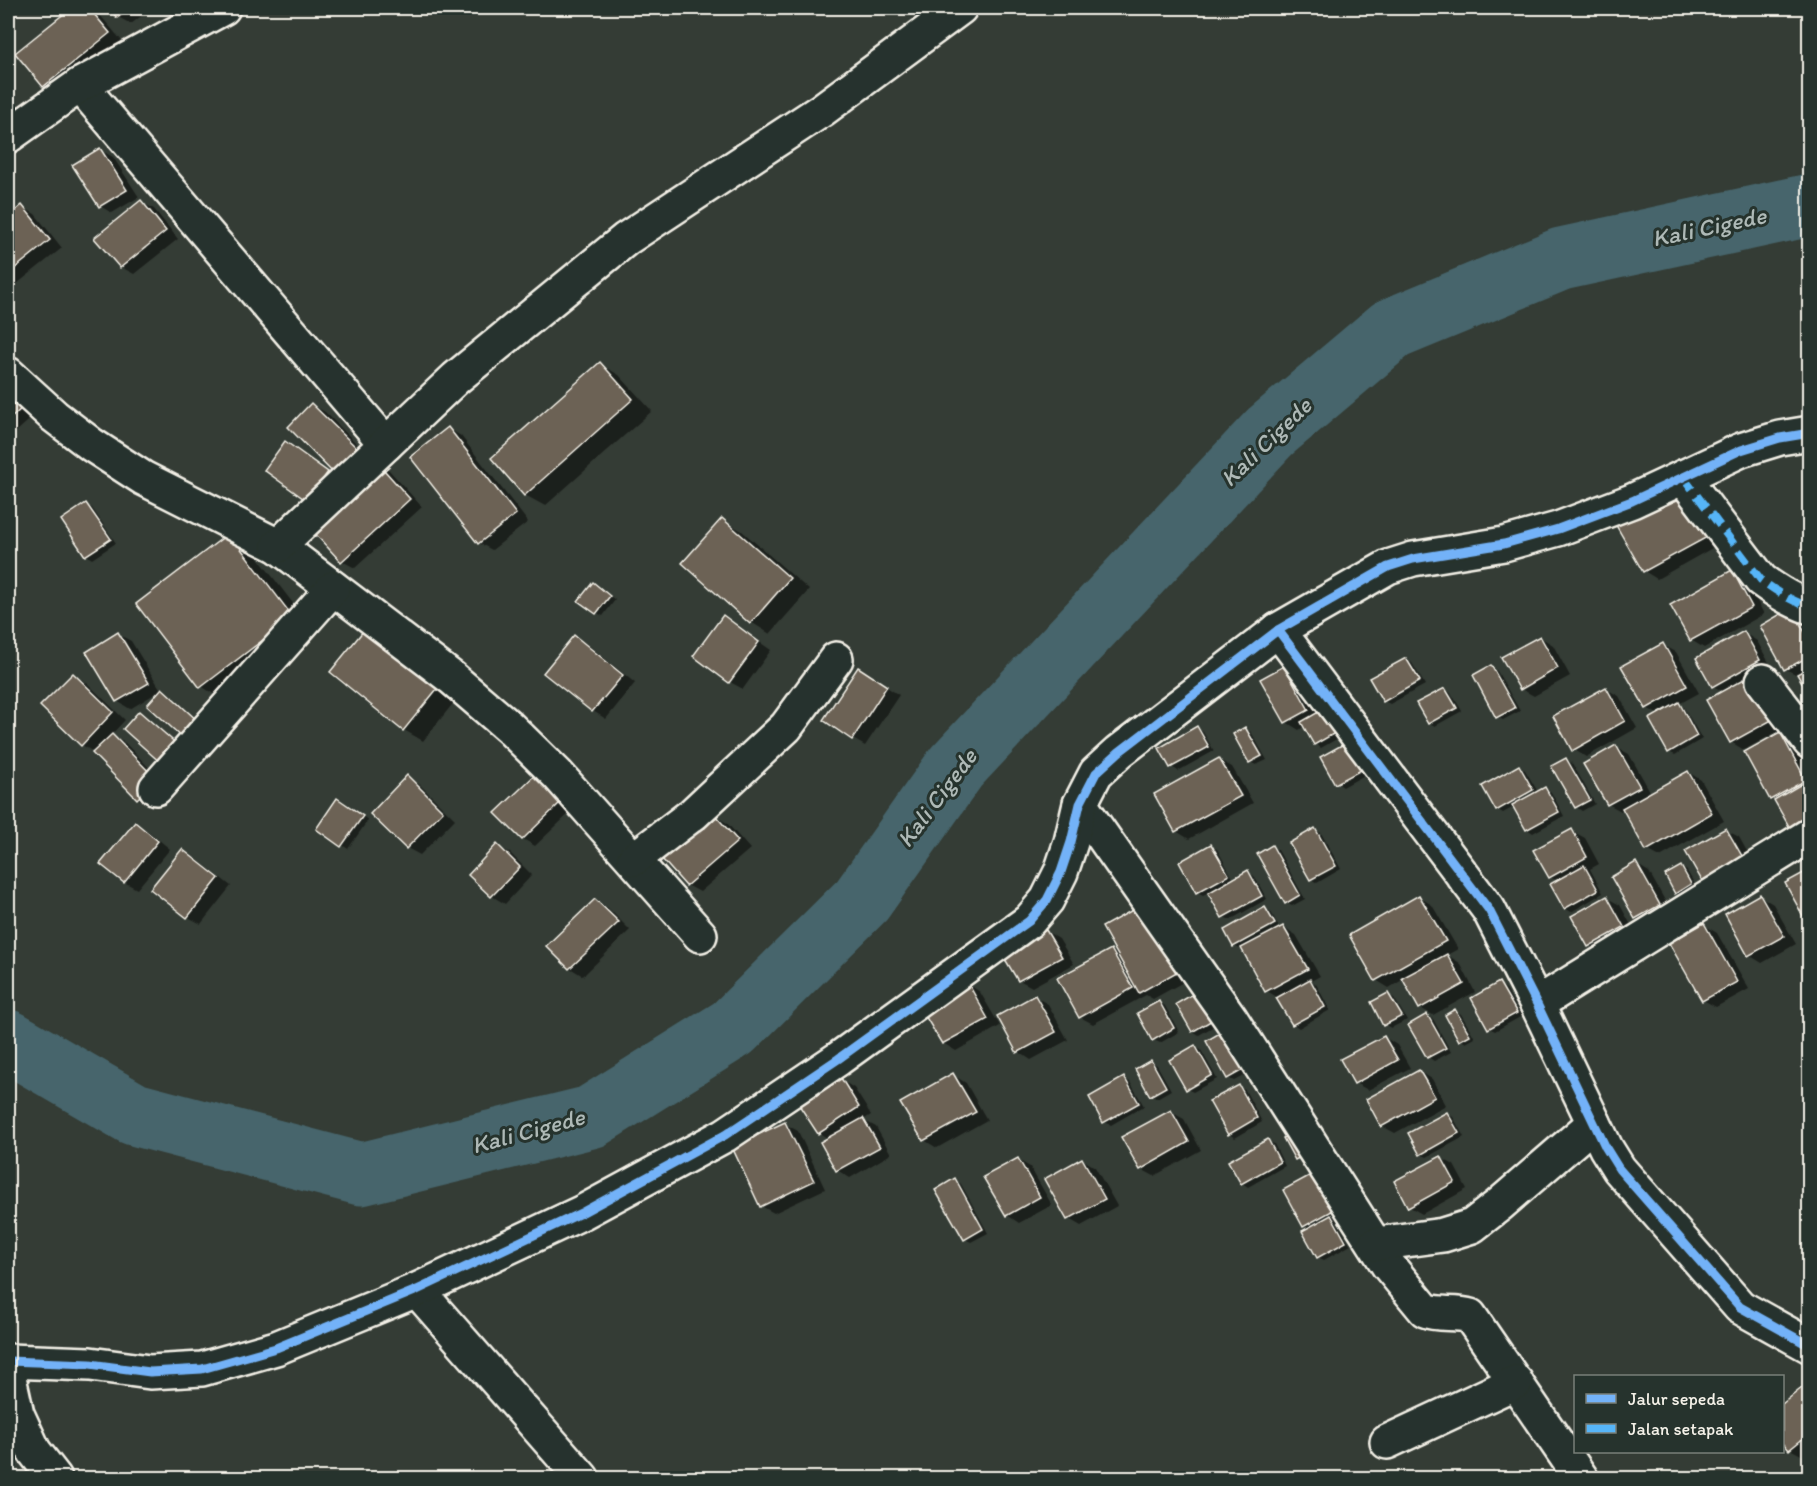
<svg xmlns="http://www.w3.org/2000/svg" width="1817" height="1486" font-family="Itim,sans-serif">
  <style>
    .shadow { fill: #0007 }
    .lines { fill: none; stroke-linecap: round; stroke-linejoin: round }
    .river { stroke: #46656c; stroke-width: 63 }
    .building { fill: #6c6255; stroke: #f4f1e8; stroke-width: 1.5 }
    .minor-casing { stroke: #f4f1e8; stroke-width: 38 }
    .minor { stroke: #26332d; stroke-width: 33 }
    .quiet { stroke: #56b5f8; stroke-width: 8; stroke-dasharray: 15 8; stroke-linecap: butt }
    .cycleway-casing { stroke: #26332d; stroke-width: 13 }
    .cycleway { stroke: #73b2f8; stroke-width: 9 }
    .labels { text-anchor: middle; stroke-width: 6; stroke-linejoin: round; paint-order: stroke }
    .water-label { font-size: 24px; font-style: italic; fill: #aeb9b6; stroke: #26332d }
  </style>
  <rect width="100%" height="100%" fill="#343c35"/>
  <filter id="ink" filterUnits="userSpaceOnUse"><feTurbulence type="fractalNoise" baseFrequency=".0167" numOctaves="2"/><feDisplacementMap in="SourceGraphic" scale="12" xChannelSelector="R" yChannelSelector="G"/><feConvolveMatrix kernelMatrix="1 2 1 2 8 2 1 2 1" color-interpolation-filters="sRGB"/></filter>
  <g filter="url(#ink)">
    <g class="shadow">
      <path d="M73 8H94L122 41 57 93 44 86 18 53Z"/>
      <path d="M111 8H152L131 24 118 17Z"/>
      <path d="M100 150 113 157 139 197 112 213 100 206Z"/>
      <path d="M141 202 154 209 178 239 134 274 121 267Z"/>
      <path d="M22 207 35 214 62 248 8 291V219Z"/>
      <path d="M600 364 619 375 652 411 545 506 525 495Z"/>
      <path d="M8 382 36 414 8 439Z"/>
      <path d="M312 405 325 412 376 463 389 470 422 507 355 568 342 561 309 525 341 479Z"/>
      <path d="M449 429 461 436 528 522 492 550 479 543Z"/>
      <path d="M285 443 340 481 320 507Z"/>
      <path d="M1681 484 1723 542 1657 579 1644 571Z"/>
      <path d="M86 505 92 508 116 543 92 559 86 555 63 520Z"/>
      <path d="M722 520 742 531 809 590 770 634 751 622Z"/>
      <path d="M229 535 249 546 312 628 220 698 201 686Z"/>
      <path d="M1732 572 1745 579 1764 614 1704 648 1691 640 1672 606Z"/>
      <path d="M599 587 615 600 603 616 597 613Z"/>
      <path d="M723 617 771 650 743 689 730 682Z"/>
      <path d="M1804 617 1810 628V693L1800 676 1785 669 1762 626Z"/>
      <path d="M1744 633 1757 641 1772 668 1757 676 1791 724 1744 750 1731 742 1708 701 1724 692 1713 686Z"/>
      <path d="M118 634 131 641 161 690 130 709 117 701Z"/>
      <path d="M575 637 587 644 635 683 606 719 593 711 545 672Z"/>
      <path d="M1540 637 1553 645 1570 676 1534 696 1521 689Z"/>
      <path d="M388 638 459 696 423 741 404 730Z"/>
      <path d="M1663 645 1676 652 1699 693 1679 704 1684 708 1702 739 1675 755 1669 752 1659 715 1647 708Z"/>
      <path d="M1406 659 1412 663 1425 685 1390 704 1384 701Z"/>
      <path d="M1491 667 1497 671 1520 711 1503 720 1497 717Z"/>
      <path d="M1284 668 1297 675 1319 714 1347 733 1321 748 1315 744 1305 726 1299 730 1286 722Z"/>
      <path d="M73 675 86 682 125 720 111 735 125 743 169 788 150 805 137 798 95 753 82 745Z"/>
      <path d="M871 677 899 695 865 746 853 739Z"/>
      <path d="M1445 689 1451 693 1462 711 1435 726 1429 723Z"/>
      <path d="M1606 689 1619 696 1637 728 1586 757 1573 749Z"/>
      <path d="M1197 728 1203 732 1214 751 1178 771 1172 767 1161 749Z"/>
      <path d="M1245 729 1251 732 1267 760 1256 765 1250 762Z"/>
      <path d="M1780 734 1792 741 1810 772V841L1777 802 1771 799Z"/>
      <path d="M1349 742 1370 772 1343 787 1337 783 1322 757Z"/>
      <path d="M1616 747 1629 754 1651 793 1688 772 1701 780 1724 821 1660 857 1647 850 1624 809 1621 811 1608 804Z"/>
      <path d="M1566 759 1572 763 1595 804 1582 811 1576 807Z"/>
      <path d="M1219 760 1232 767 1253 803 1189 839 1176 831Z"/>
      <path d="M1519 767 1525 770 1538 792 1545 788 1551 792 1564 816 1533 833 1527 829 1514 807 1503 813 1497 809Z"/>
      <path d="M537 775 575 808 535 846 523 839Z"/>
      <path d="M407 777 420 785 455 819 420 855 407 848Z"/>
      <path d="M344 803 368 820 348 849 318 828Z"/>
      <path d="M714 816 727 823 750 849 700 892 687 885Z"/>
      <path d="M135 824 148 831 170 849 137 889 124 882Z"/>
      <path d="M1315 830 1321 833 1341 869 1317 883 1311 879Z"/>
      <path d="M1726 830 1739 837 1758 871 1687 852Z"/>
      <path d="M1572 831 1585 838 1599 864 1590 869 1603 893 1571 912 1565 908 1558 881 1550 877Z"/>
      <path d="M497 846 510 853 532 875 505 904 492 896 470 875Z"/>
      <path d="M1211 846 1217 849 1234 880 1248 872 1254 876 1267 899 1230 920 1224 917 1209 892 1203 895 1197 892Z"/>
      <path d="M1272 847 1278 850 1305 899 1292 906 1286 903Z"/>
      <path d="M183 851 195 858 231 886 201 924 188 917 152 889Z"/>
      <path d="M1636 864 1649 872 1672 913 1649 926 1636 918 1613 877Z"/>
      <path d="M1681 867 1687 871 1697 888 1682 896 1676 893Z"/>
      <path d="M1760 896 1773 904 1796 944 1762 963 1749 955Z"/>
      <path d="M1419 897 1432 905 1458 949 1447 955 1460 963 1475 992 1433 1015 1420 1008 1404 979 1389 988 1376 980Z"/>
      <path d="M1607 898 1620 905 1636 934 1602 953 1590 946Z"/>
      <path d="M596 901 608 908 630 930 583 976 570 968 549 946Z"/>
      <path d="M1265 909 1271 912 1280 929 1283 927 1296 935 1320 976 1311 981 1316 984 1330 1010 1299 1028 1293 1024 1277 997 1267 991 1243 948 1240 949 1234 946Z"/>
      <path d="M1704 925 1717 933 1749 989 1716 1007 1703 1000Z"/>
      <path d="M1046 931 1059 939 1074 964 1032 987 1019 980Z"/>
      <path d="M1111 950 1119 955 1196 975 1153 999 1146 995 1093 1024 1080 1017Z"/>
      <path d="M968 984 980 992 1000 1026 956 1051 943 1043Z"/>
      <path d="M1499 984 1505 988 1522 1016 1495 1031 1489 1028Z"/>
      <path d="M1388 995 1394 998 1407 1020 1391 1028 1385 1025Z"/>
      <path d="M1035 997 1048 1004 1068 1040 1031 1060 1019 1052 999 1017Z"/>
      <path d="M1159 1002 1165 1006 1179 1032 1160 1043 1154 1040Z"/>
      <path d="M1178 1005 1226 1019 1199 1035 1193 1031Z"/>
      <path d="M1455 1011 1461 1014 1475 1038 1466 1043 1460 1039Z"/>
      <path d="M1427 1016 1433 1019 1451 1052 1434 1061 1428 1057Z"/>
      <path d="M1384 1037 1397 1045 1410 1068 1368 1090 1355 1083Z"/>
      <path d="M1208 1041 1257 1069 1234 1081 1228 1078Z"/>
      <path d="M1195 1047 1201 1050 1217 1079 1193 1092 1187 1089Z"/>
      <path d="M1151 1062 1157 1065 1171 1090 1157 1098 1151 1095Z"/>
      <path d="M1419 1071 1432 1079 1446 1105 1395 1133 1382 1126Z"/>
      <path d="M953 1075 966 1083 987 1120 937 1148 924 1140Z"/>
      <path d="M1124 1079 1130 1082 1144 1106 1111 1125 1105 1122Z"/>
      <path d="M841 1080 854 1088 871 1115 863 1120 876 1127 891 1154 850 1178 837 1170 829 1139 819 1133Z"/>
      <path d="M1239 1087 1245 1090 1262 1122 1235 1138 1229 1134Z"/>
      <path d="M1171 1112 1184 1119 1201 1150 1154 1176 1141 1169Z"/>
      <path d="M1447 1113 1453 1117 1464 1137 1427 1157 1421 1154Z"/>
      <path d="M785 1124 798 1131 825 1189 774 1213 761 1206Z"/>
      <path d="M1268 1141 1274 1144 1285 1166 1248 1187 1242 1183Z"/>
      <path d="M1441 1158 1454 1165 1467 1189 1422 1214 1410 1207Z"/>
      <path d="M1082 1159 1095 1167 1117 1206 1081 1226 1069 1219Z"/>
      <path d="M1018 1160 1030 1167 1052 1205 1019 1223 1007 1215Z"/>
      <path d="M955 1180 961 1184 988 1233 971 1242 965 1239Z"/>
      <path d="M1285 1191 1353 1213 1337 1222 1351 1245 1324 1260 1318 1257 1309 1229 1304 1226Z"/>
      <path d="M1803 1389 1810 1392V1451L1803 1456 1790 1449 1782 1439Z"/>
    </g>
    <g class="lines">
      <path class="river" d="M8 1041 134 1114 361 1174 591 1117 733 1028 862 900 956 767 1270 432 1392 329 1561 259 1810 205"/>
    </g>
    <g class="building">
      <path d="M71 8H89L110 33 43 87 15 53Z"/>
      <path d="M109 8H131L117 18Z"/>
      <path d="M100 148 127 190 99 207 72 165Z"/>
      <path d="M141 200 166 231 120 268 94 238Z"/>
      <path d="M22 205 50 240 8 274V217Z"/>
      <path d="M600 362 633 399 524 496 491 458Z"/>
      <path d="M8 387 24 406 8 421Z"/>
      <path d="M311 403 364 455 340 480 288 427Z"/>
      <path d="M448 427 516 514 478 544 410 457Z"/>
      <path d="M285 441 328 472 307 501 264 470Z"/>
      <path d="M376 461 410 499 341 562 307 525Z"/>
      <path d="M1681 482 1711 535 1643 572 1613 520Z"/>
      <path d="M86 503 111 539 85 556 61 520Z"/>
      <path d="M722 518 790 578 750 624 682 563Z"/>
      <path d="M229 533 293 617 200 688 136 604Z"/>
      <path d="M1732 570 1752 607 1690 641 1670 605Z"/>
      <path d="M593 582 610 596 596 614 578 601Z"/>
      <path d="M1791 608 1810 641V656L1784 670 1760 626Z"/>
      <path d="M723 615 759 642 729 683 693 656Z"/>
      <path d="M368 625 441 684 403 731 330 672Z"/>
      <path d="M1744 631 1760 660 1712 687 1696 658Z"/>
      <path d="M118 632 149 683 116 702 86 652Z"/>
      <path d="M574 635 623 675 592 712 543 673Z"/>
      <path d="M1540 636 1558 668 1520 690 1501 657Z"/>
      <path d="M1663 643 1687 686 1646 709 1621 666Z"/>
      <path d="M1406 658 1420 681 1383 702 1369 678Z"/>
      <path d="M1491 665 1515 708 1496 718 1473 675Z"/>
      <path d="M1284 666 1309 710 1285 723 1260 679Z"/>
      <path d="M858 667 887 686 852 740 823 720Z"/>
      <path d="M1810 667V696L1797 674Z"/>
      <path d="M73 673 113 712 81 746 40 706Z"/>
      <path d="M1755 673 1779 716 1730 743 1706 700Z"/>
      <path d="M1606 687 1625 721 1572 751 1553 716Z"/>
      <path d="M162 688 200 723 184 739 147 705Z"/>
      <path d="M1445 688 1457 708 1428 724 1416 703Z"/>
      <path d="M1679 702 1697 736 1668 753 1649 719Z"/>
      <path d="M1329 706 1342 729 1314 745 1301 722Z"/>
      <path d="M139 711 179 746 163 765 123 729Z"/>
      <path d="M1197 726 1209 747 1170 768 1159 748Z"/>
      <path d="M1245 727 1262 756 1249 763 1233 734Z"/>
      <path d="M1780 732 1806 780 1770 800 1744 752Z"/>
      <path d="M112 734 157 780 137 799 92 753Z"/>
      <path d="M1349 741 1365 768 1335 784 1320 757Z"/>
      <path d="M1616 745 1640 787 1607 805 1583 764Z"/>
      <path d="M1219 758 1241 796 1175 832 1154 794Z"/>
      <path d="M1566 758 1590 800 1575 808 1551 766Z"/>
      <path d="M1519 765 1533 790 1496 811 1482 786Z"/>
      <path d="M1688 771 1712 813 1646 851 1622 808Z"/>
      <path d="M537 773 563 800 522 840 495 813Z"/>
      <path d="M407 775 443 811 406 849 370 814Z"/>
      <path d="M1810 779V827L1794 835 1774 800Z"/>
      <path d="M1545 787 1559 812 1526 830 1512 805Z"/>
      <path d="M337 798 363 816 341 847 316 829Z"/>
      <path d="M714 814 738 841 686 886 662 859Z"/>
      <path d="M135 822 158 841 124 883 100 864Z"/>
      <path d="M1315 828 1336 866 1310 880 1289 843Z"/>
      <path d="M1726 828 1746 863 1705 886 1685 851Z"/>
      <path d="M1572 829 1587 857 1549 878 1533 850Z"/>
      <path d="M497 844 520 867 491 897 468 875Z"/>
      <path d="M1211 844 1229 875 1196 893 1179 862Z"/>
      <path d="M1272 845 1300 895 1285 904 1257 854Z"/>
      <path d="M182 849 219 878 187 918 150 889Z"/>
      <path d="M1636 862 1660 905 1635 919 1611 877Z"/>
      <path d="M1584 865 1598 890 1564 909 1550 884Z"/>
      <path d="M1681 866 1691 884 1675 894 1665 875Z"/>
      <path d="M1248 870 1262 896 1222 918 1208 893Z"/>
      <path d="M1809 870 1810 924 1808 925 1785 883Z"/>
      <path d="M1760 894 1784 936 1748 956 1725 914Z"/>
      <path d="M1419 895 1446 941 1375 981 1349 935Z"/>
      <path d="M1607 896 1624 927 1588 947 1571 916Z"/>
      <path d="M595 899 619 922 569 969 546 946Z"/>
      <path d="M1147 902 1184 968 1139 993 1102 927Z"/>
      <path d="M1265 907 1275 924 1233 947 1224 930Z"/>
      <path d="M1704 923 1737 982 1702 1001 1669 943Z"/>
      <path d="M1283 926 1308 969 1265 992 1241 948Z"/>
      <path d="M1046 930 1062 957 1018 981 1002 954Z"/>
      <path d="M1111 949 1133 988 1079 1018 1057 978Z"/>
      <path d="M1447 954 1464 984 1419 1009 1402 978Z"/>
      <path d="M1310 979 1325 1007 1292 1025 1276 998Z"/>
      <path d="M1499 982 1517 1013 1488 1029 1471 998Z"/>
      <path d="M968 983 988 1019 942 1044 921 1009Z"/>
      <path d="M1205 987 1221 1015 1192 1032 1176 1004Z"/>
      <path d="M1388 993 1402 1016 1383 1026 1371 1002Z"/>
      <path d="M1035 995 1056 1032 1017 1053 997 1016Z"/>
      <path d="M1159 1001 1174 1028 1152 1041 1137 1013Z"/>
      <path d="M1455 1009 1470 1035 1459 1041 1445 1015Z"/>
      <path d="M1427 1014 1446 1048 1427 1058 1408 1025Z"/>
      <path d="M1230 1027 1252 1065 1227 1079 1206 1041Z"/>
      <path d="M1384 1036 1398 1060 1354 1084 1340 1059Z"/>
      <path d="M1195 1045 1212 1075 1186 1090 1169 1060Z"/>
      <path d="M1151 1060 1166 1087 1150 1096 1135 1069Z"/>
      <path d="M1419 1070 1435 1097 1381 1127 1366 1099Z"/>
      <path d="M953 1073 976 1112 923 1141 900 1103Z"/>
      <path d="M1124 1077 1139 1103 1103 1123 1089 1097Z"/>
      <path d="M841 1078 859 1107 818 1134 799 1105Z"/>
      <path d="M1239 1085 1257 1118 1228 1135 1209 1101Z"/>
      <path d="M1171 1110 1189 1142 1140 1170 1121 1137Z"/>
      <path d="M1447 1112 1459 1133 1420 1155 1408 1133Z"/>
      <path d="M863 1118 880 1147 836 1171 820 1142Z"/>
      <path d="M785 1122 814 1181 760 1207 732 1147Z"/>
      <path d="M1299 1129 1312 1151 1295 1160 1283 1138Z"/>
      <path d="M1268 1139 1280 1162 1241 1184 1228 1161Z"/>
      <path d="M1441 1156 1455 1182 1408 1208 1394 1181Z"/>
      <path d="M1018 1158 1040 1197 1006 1216 983 1177Z"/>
      <path d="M1082 1158 1105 1199 1067 1220 1044 1179Z"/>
      <path d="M1320 1170 1341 1206 1303 1227 1283 1190Z"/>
      <path d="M955 1178 983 1229 964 1240 935 1190Z"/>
      <path d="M1331 1215 1346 1242 1317 1258 1302 1231Z"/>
      <path d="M1803 1387 1810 1395V1433L1789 1450 1782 1442V1404Z"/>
      <path d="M1810 1468V1478H1798Z"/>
    </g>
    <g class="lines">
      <defs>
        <g id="minor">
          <path d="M80 85 386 444"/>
          <path d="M8 136 80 85 223 8"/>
          <path d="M8 374 54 416 92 445 143 478 278 546 452 678 509 727 558 775 700 935"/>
          <path d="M1683 477 1761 580C1776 591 1791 601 1810 607"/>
          <path d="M278 546 456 378 626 239 822 110 960 8"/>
          <path d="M1278 630 1489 910 1537 1004 1606 1148 1619 1169 1740 1307 1810 1346"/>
          <path d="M1763 681 1810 742"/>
          <path d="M156 788 333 588"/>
          <path d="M1080 804 1231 1019 1388 1265 1425 1310C1439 1316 1455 1311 1470 1316L1581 1478"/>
          <path d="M634 859 693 814 786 727 836 659"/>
          <path d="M1537 1004 1810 835"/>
          <path d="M1376 1244 1443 1235 1472 1226 1499 1205 1594 1123"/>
          <path d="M417 1290 582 1478"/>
          <path d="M8 1361 90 1364 150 1372 202 1369 276 1348 417 1290 583 1212 725 1135 838 1059 1029 921 1047 900 1061 872 1071 842 1080 804 1096 773 1119 752 1278 630 1388 567 1413 559 1504 544 1558 529 1632 501 1741 450 1780 438 1810 433"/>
          <path d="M8 1373 17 1414 34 1451 55 1478"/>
          <path d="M1387 1442 1516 1382"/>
        </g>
      </defs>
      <use href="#minor" class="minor-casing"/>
      <use href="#minor" class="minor"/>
      <path class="quiet" d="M1683 477 1761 580C1776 591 1791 601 1810 607"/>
      <defs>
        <g id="cycleway">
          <path d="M1278 630 1489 910 1537 1004 1606 1148 1619 1169 1740 1307 1810 1346"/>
          <path d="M8 1361 90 1364 150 1372 202 1369 276 1348 417 1290 583 1212 725 1135 838 1059 1029 921 1047 900 1061 872 1071 842 1080 804 1096 773 1119 752 1278 630 1388 567 1413 559 1504 544 1558 529 1632 501 1741 450 1780 438 1810 433"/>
        </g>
      </defs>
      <use href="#cycleway" class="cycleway-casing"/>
      <use href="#cycleway" class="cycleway"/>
    </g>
  </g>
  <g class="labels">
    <g class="water-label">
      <text transform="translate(1709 227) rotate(-12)" y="8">Kali Cigede</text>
      <text transform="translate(1266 442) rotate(-44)" y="8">Kali Cigede</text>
      <text transform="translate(937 798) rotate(-53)" y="8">Kali Cigede</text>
      <text transform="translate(528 1131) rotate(-15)" y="8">Kali Cigede</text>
    </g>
  </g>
  <rect width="1817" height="1486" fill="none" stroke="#26332d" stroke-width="30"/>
  <rect x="15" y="15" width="1787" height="1456" fill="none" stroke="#f4f1e8" stroke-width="2" filter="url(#ink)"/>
  <rect x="1574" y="1375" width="210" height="78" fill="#26332d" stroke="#787f78" stroke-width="1.5"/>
  <rect x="1586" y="1394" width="30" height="9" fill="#73b2f8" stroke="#787f78" stroke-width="1.5"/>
  <text x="1628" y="1405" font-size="18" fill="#f4f1e8">Jalur sepeda</text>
  <rect x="1586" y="1424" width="30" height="9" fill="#56b5f8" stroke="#787f78" stroke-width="1.5"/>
  <text x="1628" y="1435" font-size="18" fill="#f4f1e8">Jalan setapak</text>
</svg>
